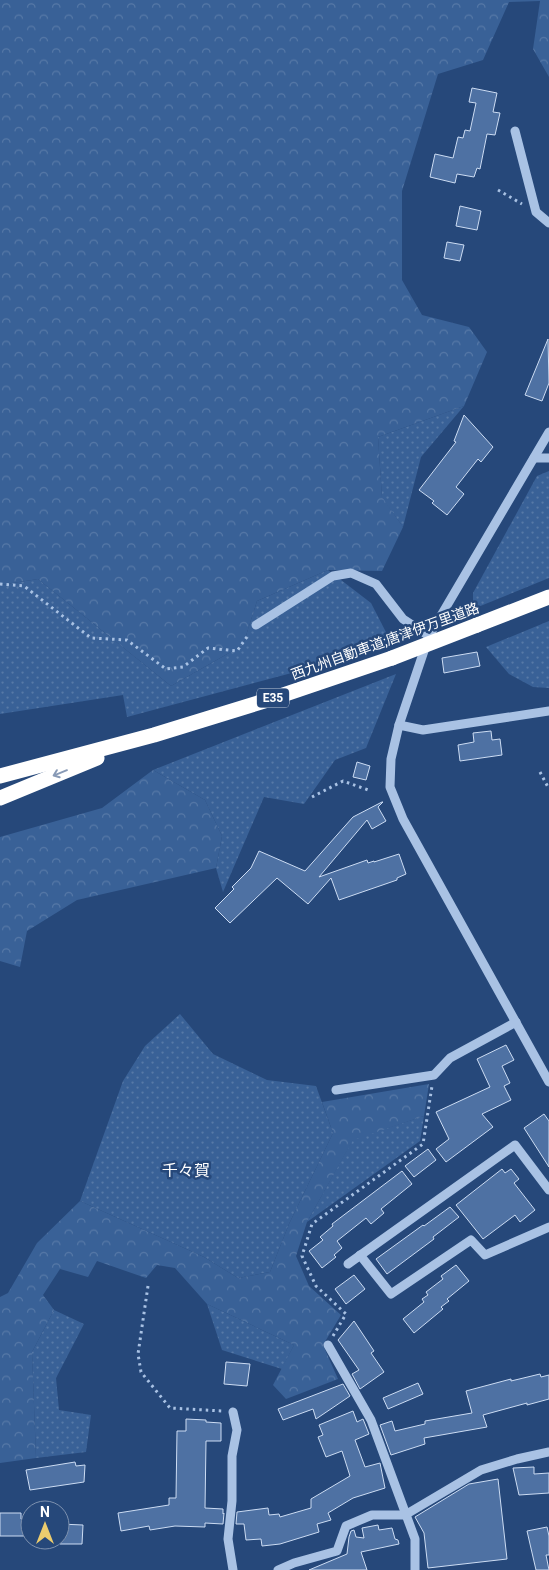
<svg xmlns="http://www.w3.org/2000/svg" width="549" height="1570" font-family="Roboto,'Noto Sans JP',sans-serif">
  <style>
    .grass { fill: url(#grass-dots) }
    .forest { fill: url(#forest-crowns) }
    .building { fill: #4e71a3; stroke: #ccdcf3 }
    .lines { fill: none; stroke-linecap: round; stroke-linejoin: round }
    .path { stroke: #a9c2e4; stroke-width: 3; stroke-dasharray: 2.5 4; stroke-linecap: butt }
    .minor { stroke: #a9c2e4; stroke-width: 9 }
    .highway { stroke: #fff; stroke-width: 15 }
    .highway-bridge { stroke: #fff; stroke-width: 15 }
    .oneway { stroke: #889ab6 }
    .labels { text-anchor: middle; stroke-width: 5; stroke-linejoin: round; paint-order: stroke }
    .shield { fill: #26487a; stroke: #bec8d7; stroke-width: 1 }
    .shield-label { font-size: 12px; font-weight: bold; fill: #fff }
    .street-label { font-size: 14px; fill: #fff; stroke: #26487a }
    .quarter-label { font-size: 16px; fill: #fff; stroke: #26487a }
  </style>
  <defs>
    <pattern id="grass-dots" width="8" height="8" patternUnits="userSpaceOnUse" patternTransform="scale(1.25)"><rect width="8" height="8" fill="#396197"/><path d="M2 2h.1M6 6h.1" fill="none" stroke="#5779a7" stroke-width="1.8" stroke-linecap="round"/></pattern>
    <pattern id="forest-crowns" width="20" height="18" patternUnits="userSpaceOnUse" patternTransform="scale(1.25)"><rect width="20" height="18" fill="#396197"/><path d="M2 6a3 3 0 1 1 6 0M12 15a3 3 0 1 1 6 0" fill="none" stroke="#5779a7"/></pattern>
  </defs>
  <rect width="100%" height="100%" fill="#26487a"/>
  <g class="grass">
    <path d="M464 406 421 457 403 527 382 498 378 437Z"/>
    <path d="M549 471V578L473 609V593L537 476Z"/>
    <path d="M328 570 371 603 390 640 333 662 127 717 123 695 0 714V585L38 579 171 686 243 645 257 601Z"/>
    <path d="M549 621V688L533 687 509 674 486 647Z"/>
    <path d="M396 674 366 748 335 760 304 804 264 797 223 892 216 868 222 836 205 800 153 770Z"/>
    <path d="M180 1014 213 1054 267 1080 316 1086 333 1133 289 1224 270 1272 238 1278 204 1257 80 1201 123 1081 145 1046Z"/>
    <path d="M424 1116 420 1141 307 1222 353 1139Z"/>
    <path d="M207 1304 294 1345 282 1369 222 1350Z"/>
    <path d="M54 1310 84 1324 56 1378 59 1410 91 1415 86 1452 36 1458 32 1352Z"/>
  </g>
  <g class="forest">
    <path d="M0 0H549V77L533 49 540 1 509 2 483 60 438 74 402 191V280L422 315 469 327 487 352 464 406 378 437 382 497 403 527 382 571 328 570 257 601 243 645 171 686 38 579 0 585Z"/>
    <path d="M153 770 205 800 222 836 216 868 77 900 27 931 20 967 0 961V837L102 808Z"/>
    <path d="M429 1084 424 1116 353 1140 307 1222 296 1256 309 1286 341 1315 323 1345 338 1379 286 1399 273 1385 294 1345 207 1304 175 1268 157 1265 146 1278 97 1261 88 1277 60 1269 43 1295 54 1310 32 1352 36 1458 0 1463V1297L8 1293 37 1243 80 1201 204 1257 238 1278 270 1272 289 1224 333 1133 322 1102Z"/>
  </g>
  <g class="building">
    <path d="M472 88 497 93 493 112 500 113 495 135 487 134 480 169 477 168 474 177 457 174 455 183 430 177 435 154 453 158 458 137 463 138 465 130 470 131 476 103 469 102Z"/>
    <path d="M460 206 481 211 477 230 456 226Z"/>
    <path d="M447 242 464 245 460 261 444 258Z"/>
    <path d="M548 339 549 383 542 401 525 395Z"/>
    <path d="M464 415 493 447 481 462 478 459 456 487 464 494 447 515 432 503 434 501 419 490 456 442 454 441Z"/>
    <path d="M477 652 480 666 444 673 442 658Z"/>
    <path d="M491 731 492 740 500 739 502 755 460 761 458 745 474 742 473 733Z"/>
    <path d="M357 762 370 766 366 780 353 777Z"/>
    <path d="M382 802H383L378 807 386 821 372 829 367 820 319 877 367 860 368 863 374 861V862L399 854 406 874 397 878V880L339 900 331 878 308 904 277 878 230 923 215 908 234 889 232 887 251 868 259 851 305 871 353 817Z"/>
    <path d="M506 1045 514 1060 502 1066 510 1083 504 1086 511 1100 482 1114 493 1127 446 1162 436 1149 449 1139 436 1112 490 1087 477 1059Z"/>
    <path d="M544 1114 549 1121V1167L524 1128Z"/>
    <path d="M428 1149 436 1160 414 1177 405 1166Z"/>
    <path d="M502 1169 505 1173 511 1169 519 1179 514 1183 535 1210 520 1222 515 1215 483 1239 456 1205Z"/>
    <path d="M402 1171 412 1184 381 1209 384 1213 371 1224 366 1218 337 1241 342 1248 334 1255 336 1257 322 1268 309 1251 323 1240 320 1237 333 1226 332 1224Z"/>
    <path d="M450 1207 459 1217 433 1237 434 1239 387 1274 376 1259 423 1225 424 1226Z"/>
    <path d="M456 1265 469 1281 447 1299 449 1301 441 1307 443 1309 414 1333 403 1319 424 1302 422 1299 428 1295 426 1292 443 1279 441 1276Z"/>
    <path d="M354 1275 365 1289 346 1304 335 1289Z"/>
    <path d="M354 1321 374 1351 371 1353 384 1372 360 1389 352 1374 359 1370 338 1340Z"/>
    <path d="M226 1362 250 1364 247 1386 224 1384Z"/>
    <path d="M540 1374 541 1377 549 1375V1399L527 1405V1403L483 1415 487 1427 424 1438 425 1444 391 1455 380 1425 392 1421 395 1431 425 1424V1421L472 1413 466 1391 511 1379V1381Z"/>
    <path d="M418 1383 423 1394 388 1409 383 1398Z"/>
    <path d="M343 1384 350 1396 316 1419 313 1409 283 1420 278 1409Z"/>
    <path d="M353 1411 357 1422 363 1419 369 1434 355 1440 365 1467 380 1463 385 1488 353 1498 328 1513 331 1520 317 1524 319 1532 280 1544 262 1546 261 1539 246 1540 244 1524H236L237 1512 268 1508 269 1515 279 1514 280 1517 311 1508V1499L350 1476 342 1451 326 1457 318 1437 323 1435 319 1425Z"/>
    <path d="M186 1419 206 1420V1422L221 1423V1441H206L205 1508 223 1509V1514L224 1513 223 1524 205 1523V1527L175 1526 150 1530 149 1526 121 1531 118 1513 169 1505V1498H176L177 1431H186Z"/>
    <path d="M75 1462 76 1466 85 1465 84 1482 30 1490 26 1470Z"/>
    <path d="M534 1467V1474L549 1473V1493L519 1495 513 1468Z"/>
    <path d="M498 1479 507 1559 428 1568 424 1533 415 1517 469 1484Z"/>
    <path d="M0 1513H21V1519H30V1536H0Z"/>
    <path d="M60 1524 83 1525 82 1544H60Z"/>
    <path d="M378 1525 379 1530 392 1528 395 1539 398 1540 399 1544 361 1552 367 1570H309L347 1554 349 1537 351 1531 354 1530 356 1537 364 1538 362 1528Z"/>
    <path d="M547 1527 549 1536V1555H546L549 1570H536L527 1531Z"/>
  </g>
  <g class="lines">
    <g class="path">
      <path d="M498 190 522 204"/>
      <path d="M0 584 24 586 91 638 127 640 166 669 183 667 208 648 237 651 249 634"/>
      <path d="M540 772 549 789"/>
      <path d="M312 797 343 781 371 791"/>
      <path d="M148 1286 138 1354 141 1372 170 1408 222 1411"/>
      <path d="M333 1336 346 1314 316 1286 302 1256 312 1224 423 1144 432 1086"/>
    </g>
    <g class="minor">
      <path d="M515 131 536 212 549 223"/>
      <path d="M549 432 429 636 399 725 391 759 390 787 403 819 549 1082"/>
      <path d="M534 458H549"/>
      <path d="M256 625 333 576 351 573 376 584 403 619 429 636"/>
      <path d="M399 725 423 730 549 711"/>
      <path d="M336 1090 434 1075 450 1058 516 1022"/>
      <path d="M360 1255 391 1294 471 1240 485 1255 549 1227"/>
      <path d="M348 1264 515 1145 549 1190"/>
      <path d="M328 1345 371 1420 415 1539V1570"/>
      <path d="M233 1570 228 1539 232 1501V1456L237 1430 233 1412"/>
      <path d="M278 1570 294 1563 337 1551 346 1526 372 1515H405L481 1470 517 1459 549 1452"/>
    </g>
    <g class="highway">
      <path d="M477 625 549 597"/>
      <path d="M0 776 154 735 274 698 392 658"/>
      <path d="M0 798 97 758"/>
    </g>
    <path class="highway-bridge" d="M392 658 477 625"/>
  </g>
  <defs><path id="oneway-shaft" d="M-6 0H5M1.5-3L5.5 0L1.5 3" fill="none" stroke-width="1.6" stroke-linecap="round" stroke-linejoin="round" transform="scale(1.25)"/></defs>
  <use class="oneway" href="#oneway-shaft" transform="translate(60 773) rotate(158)"/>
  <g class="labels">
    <rect class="shield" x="257" y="688.5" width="32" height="19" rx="4"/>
    <g class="shield-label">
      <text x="273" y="702">E35</text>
    </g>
    <g class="street-label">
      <text transform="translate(385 641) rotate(-20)" y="5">西九州自動車道;唐津伊万里道路</text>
    </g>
    <g class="quarter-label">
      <text x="186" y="1176">千々賀</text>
    </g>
  </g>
  <g transform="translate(45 1525)"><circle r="24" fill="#26487a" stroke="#7d91af"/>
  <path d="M0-4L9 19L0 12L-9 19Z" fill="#eccc6e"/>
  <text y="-8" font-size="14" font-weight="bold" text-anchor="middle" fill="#ffffff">N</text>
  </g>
</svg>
